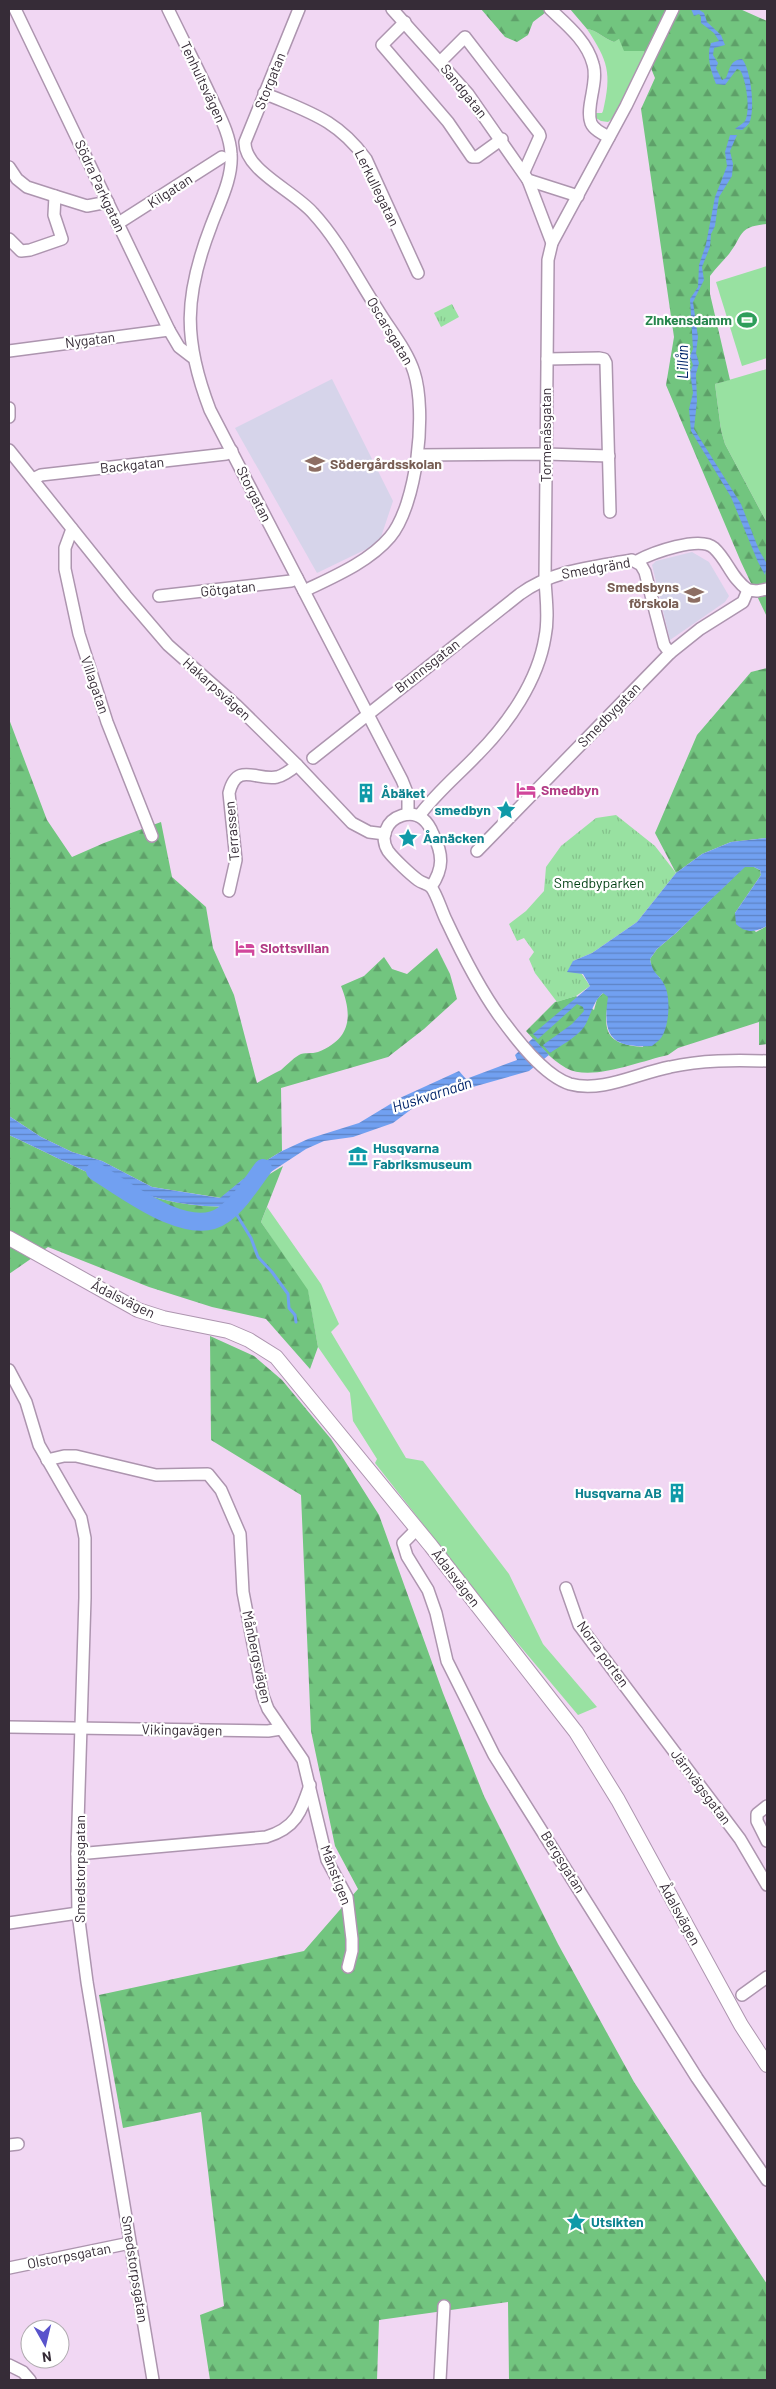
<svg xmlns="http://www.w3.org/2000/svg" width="776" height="2389" font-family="Barlow,sans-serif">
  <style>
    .education { fill: #d6d4ea }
    .grass { fill: #98e1a1 }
    .forest { fill: url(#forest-firs) }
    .park { fill: url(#park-tufts) }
    .water { fill: url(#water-rules) }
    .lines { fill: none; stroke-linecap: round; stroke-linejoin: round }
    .stream { stroke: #71a0f1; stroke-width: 3 }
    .river { stroke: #71a0f1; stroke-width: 18 }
    .minor-casing { stroke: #ad95af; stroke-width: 14 }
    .major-casing { stroke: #ad95af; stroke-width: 16 }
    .minor { stroke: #fff; stroke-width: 11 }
    .major { stroke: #fff; stroke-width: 14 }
    .labels { text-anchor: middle; stroke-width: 4.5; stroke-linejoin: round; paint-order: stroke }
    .street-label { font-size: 14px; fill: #362c37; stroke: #fff }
    .leisure-label { font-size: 14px; font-weight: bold; fill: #27864d; stroke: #fff; text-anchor: end }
    .education-label { font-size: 14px; font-weight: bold; fill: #785e54; stroke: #fff; text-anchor: start }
    .hotel-label { font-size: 14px; font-weight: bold; fill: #b23c85; stroke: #fff; text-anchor: start }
    .culture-label { font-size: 14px; font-weight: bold; fill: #0d838f; stroke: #fff; text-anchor: start }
    .park-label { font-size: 14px; fill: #003f12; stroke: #fff }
    .water-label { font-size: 15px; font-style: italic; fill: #00256a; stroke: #fff }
  </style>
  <defs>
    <pattern id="forest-firs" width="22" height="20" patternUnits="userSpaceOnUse" patternTransform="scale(1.25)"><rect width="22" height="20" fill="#72c57f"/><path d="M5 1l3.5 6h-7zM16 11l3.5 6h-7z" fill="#5ea069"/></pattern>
    <pattern id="park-tufts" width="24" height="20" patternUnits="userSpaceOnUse" patternTransform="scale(1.25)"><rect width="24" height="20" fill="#98e1a1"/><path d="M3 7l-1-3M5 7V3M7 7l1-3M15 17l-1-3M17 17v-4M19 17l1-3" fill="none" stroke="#84c18b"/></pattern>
    <pattern id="water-rules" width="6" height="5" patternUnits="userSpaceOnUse" patternTransform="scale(1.25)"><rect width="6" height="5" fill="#71a0f1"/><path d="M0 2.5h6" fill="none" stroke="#5e83c4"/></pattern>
  </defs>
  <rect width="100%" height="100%" fill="#f1d7f3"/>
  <g class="education">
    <path d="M332 379 393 501 379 543 317 573 235 428Z"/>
    <path d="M692 552 709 562 729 596 725 602 670 640 652 565 656 561Z"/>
  </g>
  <g class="grass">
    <path d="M587 29C597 30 604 39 614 42L618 39 649 48 614 117 608 122 601 121 596 118V113H602L603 111C612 73 608 61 587 29Z"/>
    <path d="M767 266V358L742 366 716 282Z"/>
    <path d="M767 369V523L725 444 721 430 715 384Z"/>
    <path d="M267 1207 321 1284 339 1324 331 1332 406 1458 423 1461 509 1574 543 1644 597 1707 578 1715 499 1621 375 1463 377 1459 353 1421 350 1393 318 1347 308 1292 261 1222Z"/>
  </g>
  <g class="forest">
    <path d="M481 9H550L533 22 528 35 517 42 505 37Z"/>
    <path d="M570 9H740L767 21V224C737 227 744 235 729 254 722 262 716 268 710 276V294L730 380 715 384 721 430 725 444 767 523V617L741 562 666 385 674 337 641 109 655 78 644 51H624L619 39 614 42C604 39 597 30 587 29Z"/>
    <path d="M767 668V838L731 842 702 854 676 873 655 833 697 735 751 672Z"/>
    <path d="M9 719 47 820 72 857 104 843 161 822 172 877 206 907 213 948 234 995 257 1083C265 1078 273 1074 281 1070 287 1065 292 1059 299 1055 304 1052 312 1054 318 1052 351 1039 353 1016 341 986L364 976 384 957 392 969 407 974 437 948 450 974 457 999 424 1029 388 1057 281 1088 282 1151 264 1162 221 1198 152 1187 102 1161 72 1152 41 1137 9 1116Z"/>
    <path d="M744 867H754L760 870 761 875 735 913 756 932 767 926V1044L759 1045V1022L678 1048 668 1055C640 1061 591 1082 566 1068 550 1059 538 1044 526 1031L555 1002 576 996 594 1010 597 999 603 993 608 994 609 997C602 1032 606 1044 643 1047L660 978 652 971 650 959 657 949 676 933Z"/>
    <path d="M9 1135C79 1167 151 1211 231 1206L248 1187 283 1166 261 1222 308 1290 318 1347 310 1369 266 1319 212 1307 149 1287 48 1247 9 1274Z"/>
    <path d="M210 1336 254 1356 282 1380 331 1439 379 1515 443 1693 484 1796 558 1944 634 2082 767 2284V2380H509L508 2302 379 2320 377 2380H210L200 2315 224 2306 201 2112 123 2128 99 1995 304 1951 358 1889 335 1846 311 1731 301 1495 211 1440Z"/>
  </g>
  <g class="park">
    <path d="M452 304 459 317 441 327 434 313Z"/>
    <path d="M616 815 655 846 676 873 637 922 592 953 573 961 590 986 576 996 557 1002 535 973 529 959 534 952 524 938 517 941 509 924 526 911 544 891 546 867 561 846 596 818Z"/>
  </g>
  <g class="water">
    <path d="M691 9H698L704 13 707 22 721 35 725 45 714 48 713 55 718 63 716 68 722 80 726 78C730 69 730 60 742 59 751 69 755 109 750 121 749 125 745 127 742 130L735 129C738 126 743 124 745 121 751 111 746 79 740 70L737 69 725 85 716 84C711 71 706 56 711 43L719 41 714 33 701 23V17L699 14 694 16Z"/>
    <path d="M730 135H737L730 151 733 164 732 176 719 197 715 226 711 234 710 247 702 267 704 280 693 302 698 337 696 353 699 363 696 374 697 401 694 429 741 504 759 550 767 564 765 575 758 562 731 497 691 431 689 409 693 393 690 372 693 365 690 356 693 349 690 299 698 287 699 265 706 244 715 197 727 166 725 152Z"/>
    <path d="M767 838V926C755 932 747 934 736 924L735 913 761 875 760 870 754 867H745L676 933 657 949 650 959C653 976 659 973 665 986 671 999 669 1027 661 1038 659 1041 655 1043 652 1046 612 1048 602 1037 608 997L603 993C593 1001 591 1016 584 1027 577 1037 560 1046 550 1053L543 1045 572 1024 584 1011 583 1007 577 1004 538 1039 533 1034 590 986 583 974 567 972 573 961 592 953 637 922 676 873 702 854 731 842Z"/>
    <path d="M533 1038 549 1055 529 1071 455 1092 435 1095 413 1108 393 1123 353 1137 324 1141 306 1149 248 1187 231 1206C151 1211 79 1167 9 1135V1116L41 1137 72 1152 102 1161 152 1187 220 1198 264 1162 282 1151 308 1139 359 1123 402 1097 459 1071 466 1079 517 1060 515 1055Z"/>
  </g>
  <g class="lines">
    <path class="stream" d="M232 1207 251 1238 258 1257 272 1272 288 1294 289 1308 295 1315 296 1322"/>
    <path class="river" d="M95 1171C124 1189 189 1240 223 1215 240 1203 251 1184 263 1168"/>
    <defs>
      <g id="minor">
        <path d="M15 9 169 330 179 347 192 357"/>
        <path d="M168 9C182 38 197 67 211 97 219 115 230 134 231 154 233 178 219 204 211 226 184 296 183 340 210 410L402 780 408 795V814"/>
        <path d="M299 9 245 142C244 170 294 191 313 213 339 241 357 278 378 310 390 330 407 350 414 372 427 412 417 505 390 537 369 562 333 577 304 591"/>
        <path d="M392 9 468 94 528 180 578 196"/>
        <path d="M550 9C567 25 587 41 593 64 599 82 585 107 591 123 594 130 603 134 609 137"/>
        <path d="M405 22 382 45 448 122 472 157H477L502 139"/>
        <path d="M441 61 465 37 539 133 540 136 524 172"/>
        <path d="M264 93C308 112 337 119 366 159L418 273"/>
        <path d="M9 167 17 179 27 187 55 196 87 206 108 202"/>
        <path d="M528 180 552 243"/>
        <path d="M117 224 222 157"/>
        <path d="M9 239 21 251 30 250 62 239 54 215 55 196"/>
        <path d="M9 351 169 330"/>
        <path d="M547 359 599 358 604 359 606 363 610 512"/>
        <path d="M9 408V417"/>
        <path d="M9 450 126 596 168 645 236 705 297 765 352 823 369 832 385 834"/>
        <path d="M418 455 546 454 609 456"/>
        <path d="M33 479 41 475 226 454 232 451"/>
        <path d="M72 529 65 548V569L79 634 107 722 152 836"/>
        <path d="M637 561C652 553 700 535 714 548 728 561 731 578 748 590"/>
        <path d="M159 596 291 581 297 578"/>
        <path d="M313 758 520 594C552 570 594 567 632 560L641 565 645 572 664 645 670 653"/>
        <path d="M419 816C436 793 458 775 477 755 508 724 538 681 545 637 549 618 546 599 545 580L548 260 552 243 626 106 673 9"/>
        <path d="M477 851 670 653 700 629 743 602 748 590 757 591 767 589"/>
        <path d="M431 887C444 868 443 854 433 834 431 829 428 823 423 819 411 809 391 816 386 830 383 837 384 845 388 851 394 859 410 874 418 880 422 883 428 884 431 887 437 894 442 913 447 922 462 954 479 988 500 1017 516 1039 544 1076 570 1084 602 1093 638 1073 670 1067 702 1060 734 1060 767 1061"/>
        <path d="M229 891 236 860 229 793C237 761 256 781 277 777 285 775 291 770 297 765"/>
        <path d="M9 1370 26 1402 39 1445 81 1518 85 1538V1598L77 1854 78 1913 87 1982 153 2380"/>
        <path d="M47 1460 64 1456H76L156 1475 208 1474 221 1490 240 1534 243 1592 263 1696 268 1709 303 1760 327 1860 347 1897 352 1939V1951L348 1967"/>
        <path d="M416 1530 403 1543 407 1556 428 1590 436 1613 447 1661 494 1755 697 2078 767 2180"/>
        <path d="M566 1588 579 1625 740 1839 767 1885"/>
        <path d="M9 1727 268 1731 281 1729"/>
        <path d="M767 1806 757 1814V1821L767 1841"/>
        <path d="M77 1854 266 1837C296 1828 301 1812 310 1785"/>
        <path d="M9 1923 78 1913"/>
        <path d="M742 1995 767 1977"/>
        <path d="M9 2145 18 2144"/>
        <path d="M9 2268 130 2243"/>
        <path d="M9 2365 23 2372 30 2380"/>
        <path d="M440 2380 444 2306"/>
      </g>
      <path id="major" d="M9 1238 138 1310 163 1318 228 1331 249 1340 276 1357 431 1546 576 1732 618 1800 741 2025 767 2065"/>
    </defs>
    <use href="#minor" class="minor-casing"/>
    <use href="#major" class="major-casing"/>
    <use href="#minor" class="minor"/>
    <use href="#major" class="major"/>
  </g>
  <defs>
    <symbol id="stadium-bare" viewBox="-9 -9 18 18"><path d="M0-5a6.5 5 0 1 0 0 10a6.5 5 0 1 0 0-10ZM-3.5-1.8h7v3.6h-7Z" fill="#2e9e5b" stroke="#fff" stroke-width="2.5" paint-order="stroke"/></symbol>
    <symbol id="school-bare" viewBox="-9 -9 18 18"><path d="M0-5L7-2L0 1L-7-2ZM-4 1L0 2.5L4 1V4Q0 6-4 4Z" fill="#8d6e63" stroke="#fff" stroke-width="2.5" paint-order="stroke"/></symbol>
    <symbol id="hotel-bare" viewBox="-9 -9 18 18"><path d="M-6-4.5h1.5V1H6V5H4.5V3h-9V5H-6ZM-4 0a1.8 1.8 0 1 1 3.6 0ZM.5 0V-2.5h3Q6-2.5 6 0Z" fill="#d1479c" stroke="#fff" stroke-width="2.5" paint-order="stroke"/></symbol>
    <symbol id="building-bare" viewBox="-9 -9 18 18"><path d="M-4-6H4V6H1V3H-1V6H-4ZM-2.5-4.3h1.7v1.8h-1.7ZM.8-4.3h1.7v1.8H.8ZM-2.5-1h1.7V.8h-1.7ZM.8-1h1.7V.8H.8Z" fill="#0f9aa8" stroke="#fff" stroke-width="2.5" paint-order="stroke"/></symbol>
    <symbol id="sight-bare" viewBox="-9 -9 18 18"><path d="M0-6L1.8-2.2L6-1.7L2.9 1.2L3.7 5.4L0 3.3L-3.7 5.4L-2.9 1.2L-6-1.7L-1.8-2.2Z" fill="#0f9aa8" stroke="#fff" stroke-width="2.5" paint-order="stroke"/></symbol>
    <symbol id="museum-bare" viewBox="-9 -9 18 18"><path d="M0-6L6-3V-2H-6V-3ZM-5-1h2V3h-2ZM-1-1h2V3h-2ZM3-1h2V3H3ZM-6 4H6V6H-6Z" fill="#0f9aa8" stroke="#fff" stroke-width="2.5" paint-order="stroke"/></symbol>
  </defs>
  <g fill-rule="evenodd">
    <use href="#stadium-bare" x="733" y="306" width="28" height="28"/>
    <use href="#school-bare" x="301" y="450" width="28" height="28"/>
    <use href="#school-bare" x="680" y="581" width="28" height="28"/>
    <use href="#hotel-bare" x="512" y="776" width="28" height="28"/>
    <use href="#building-bare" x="352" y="779" width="28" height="28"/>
    <use href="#sight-bare" x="492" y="796" width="28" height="28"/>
    <use href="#sight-bare" x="394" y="824" width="28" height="28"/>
    <use href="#hotel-bare" x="231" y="934" width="28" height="28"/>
    <use href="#museum-bare" x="344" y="1142" width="28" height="28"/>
    <use href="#building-bare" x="663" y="1479" width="28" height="28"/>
    <use href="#sight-bare" x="562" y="2208" width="28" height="28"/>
  </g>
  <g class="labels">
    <g class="street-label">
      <text transform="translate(270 81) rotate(-68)" y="5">Storgatan</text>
      <text transform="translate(203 82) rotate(65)" y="5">Tenhultsvägen</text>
      <text transform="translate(464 91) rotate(51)" y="5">Sandgatan</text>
      <text transform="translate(100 186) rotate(65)" y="5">Södra Parkgatan</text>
      <text transform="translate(377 188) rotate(64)" y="5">Lerkullegatan</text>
      <text transform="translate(170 191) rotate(-33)" y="5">Kilgatan</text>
      <text transform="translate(390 331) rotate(59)" y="5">Oscarsgatan</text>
      <text transform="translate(90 340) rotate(-7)" y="5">Nygatan</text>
      <text transform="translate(546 435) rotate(-90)" y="5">Tormenåsgatan</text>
      <text transform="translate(132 465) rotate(-6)" y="5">Backgatan</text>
      <text transform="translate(254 494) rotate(63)" y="5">Storgatan</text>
      <text transform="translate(596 568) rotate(-10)" y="5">Smedgränd</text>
      <text transform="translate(228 589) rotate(-6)" y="5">Götgatan</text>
      <text transform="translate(427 666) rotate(-38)" y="5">Brunnsgatan</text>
      <text transform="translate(95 685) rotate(71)" y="5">Villagatan</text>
      <text transform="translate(217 689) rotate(42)" y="5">Hakarpsvägen</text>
      <text transform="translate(609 715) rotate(-46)" y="5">Smedbygatan</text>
      <text transform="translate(232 831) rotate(-95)" y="5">Terrassen</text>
      <text transform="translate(123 1299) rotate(26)" y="5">Ådalsvägen</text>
      <text transform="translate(456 1578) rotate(52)" y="5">Ådalsvägen</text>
      <text transform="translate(603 1654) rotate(54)" y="5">Norra porten</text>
      <text transform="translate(257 1657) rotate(78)" y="5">Månbergsvägen</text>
      <text transform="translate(182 1730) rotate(1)" y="5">Vikingavägen</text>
      <text transform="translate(701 1787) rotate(53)" y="5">Järnvägsgatan</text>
      <text transform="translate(563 1862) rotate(58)" y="5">Bergsgatan</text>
      <text transform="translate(80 1869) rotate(-90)" y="5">Smedstorpsgatan</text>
      <text transform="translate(336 1875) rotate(69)" y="5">Månstigen</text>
      <text transform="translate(680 1914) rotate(61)" y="5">Ådalsvägen</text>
      <text transform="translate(69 2256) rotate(-11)" y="5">Olstorpsgatan</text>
      <text transform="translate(135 2269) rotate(81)" y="5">Smedstorpsgatan</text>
    </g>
    <g class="leisure-label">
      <text x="732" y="325">Zinkensdamm</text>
    </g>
    <g class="education-label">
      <text x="330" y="469">Södergårdsskolan</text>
      <text x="679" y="592" text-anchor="end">Smedsbyns<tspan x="679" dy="16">förskola</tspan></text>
    </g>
    <g class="hotel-label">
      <text x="541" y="795">Smedbyn</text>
      <text x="260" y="953">Slottsvillan</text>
    </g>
    <g class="culture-label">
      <text x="381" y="798">Åbäket</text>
      <text x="491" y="815" text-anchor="end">smedbyn</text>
      <text x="423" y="843">Åanäcken</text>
      <text x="373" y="1153">Husqvarna<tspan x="373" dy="16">Fabriksmuseum</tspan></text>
      <text x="662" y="1498" text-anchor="end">Husqvarna AB</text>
      <text x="591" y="2227">Utsikten</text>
    </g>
    <g class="park-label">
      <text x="599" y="888">Smedbyparken</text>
    </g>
    <g class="water-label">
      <text transform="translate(683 362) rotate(-90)" y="5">Lillån</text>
      <text transform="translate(432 1095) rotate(-18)" y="5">Huskvarnaån</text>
    </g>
  </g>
  <rect width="776" height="2389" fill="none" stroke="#362c37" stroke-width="20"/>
  <g transform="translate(45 2344) rotate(172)"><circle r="24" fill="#ffffff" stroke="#afabaf"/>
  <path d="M0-4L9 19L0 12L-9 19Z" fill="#5953cb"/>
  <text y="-8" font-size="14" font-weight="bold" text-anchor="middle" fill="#362c37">N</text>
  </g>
</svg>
